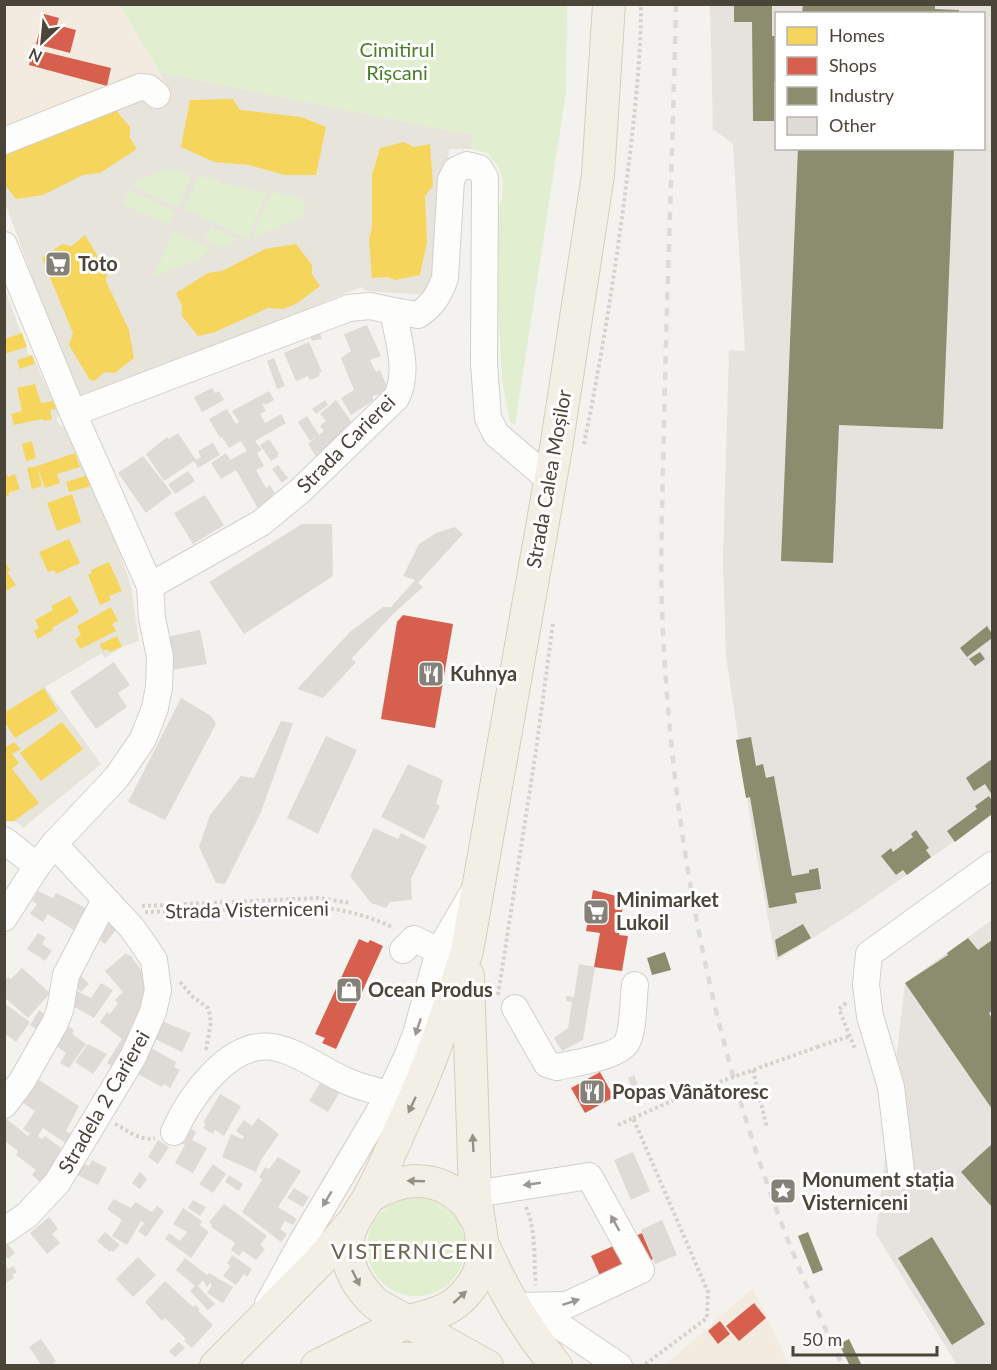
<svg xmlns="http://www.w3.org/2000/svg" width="997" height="1370" font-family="Lato,sans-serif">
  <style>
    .residential { fill: #e7e4dc }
    .commercial { fill: #f3ebdf }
    .industrial { fill: #e6e2de; fill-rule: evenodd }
    .green { fill: #e1eecf }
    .homes { fill: #f6d55c }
    .shops { fill: #d6604d }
    .industry { fill: #8c8c6e }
    .building { fill: #dedbd6 }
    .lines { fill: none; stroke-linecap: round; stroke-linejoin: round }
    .minor-casing { stroke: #d2d0cb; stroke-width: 28 }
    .major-casing { stroke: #d6cebb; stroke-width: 34 }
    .path { stroke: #d3d2cc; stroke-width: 4; stroke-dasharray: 3 3; stroke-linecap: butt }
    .minor { stroke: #fdfdfc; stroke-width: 26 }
    .major { stroke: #f2efe6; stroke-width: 32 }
    .rail { stroke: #dbdbda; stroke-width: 4.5; stroke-dasharray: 8 8; stroke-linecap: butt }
    .path-bridge { stroke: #d3d2cc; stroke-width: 4; stroke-dasharray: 3 3; stroke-linecap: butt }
    .oneway { fill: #9b9791 }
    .oneway2 { fill: #969187 }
    .labels { text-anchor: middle; stroke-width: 6; stroke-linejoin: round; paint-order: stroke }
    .park-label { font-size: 20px; fill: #4a7f2a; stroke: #fff }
    .poi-label { font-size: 20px; font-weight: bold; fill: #4b4439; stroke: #fff; text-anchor: start }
    .street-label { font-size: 20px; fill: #4b4439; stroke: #fff }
    .quarter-label { font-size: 22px; letter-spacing: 1.5px; fill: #6e6250; stroke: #fff }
  </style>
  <rect width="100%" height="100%" fill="#f4f2ee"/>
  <g class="residential">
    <path d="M159 72 451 131 473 133 472 149H449L438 275 425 295 367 291 361 287 91 399 83 397 73 386 5 203V144L165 84Z"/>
    <path d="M4 287 29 355H32L60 415 56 418 58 424 67 428 120 553 131 587 139 641 122 647 105 658 102 653 45 687 101 764 23 828 17 822 4 821Z"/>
  </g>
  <g class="commercial">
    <path d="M5 5H120L165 84 5 144Z"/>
    <path d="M753 1288 789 1365 664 1366Z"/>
  </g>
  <g class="industrial">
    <path d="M710 5H992V815L852 913 776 961 753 836 726 656 723 561 729 350 745 351 733 144 713 129ZM776 14H984V148H776Z"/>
    <path d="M992 920V1365H957L876 1234 905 983Z"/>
  </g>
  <g class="green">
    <path d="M120 5H567L566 92 515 425 510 422 502 379 494 231 502 197 503 182 498 166 492 159 487 153 472 149 473 133 451 131 159 72Z"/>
    <path d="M166 169 192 176 178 207 130 184Z"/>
    <path d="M199 176 217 180 220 183 267 193 248 236 245 238 184 209Z"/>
    <path d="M130 190 175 212 169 225 123 204Z"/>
    <path d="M272 192 302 199 306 206 301 217 252 238Z"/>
    <path d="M211 227 239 240 220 247 205 240Z"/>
    <path d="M174 232 213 250 205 253 203 258 153 277Z"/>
    <circle cx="416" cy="1247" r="49"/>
  </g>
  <g class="homes">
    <path d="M233 99 240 110 301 117 326 127 316 175H285L249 165 214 162 181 147 190 100Z"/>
    <path d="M114 108 130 127V138L137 149 100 173 83 175 43 195 16 199 4 184V148Z"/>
    <path d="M404 142 414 147 430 144 433 186 425 196 427 242 420 275 395 280 387 277 372 278 369 239 372 228V175L380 148Z"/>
    <path d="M85 235 107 272 106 281 129 330 134 358 115 373 105 372 94 381 90 380 69 345 73 333 42 258 62 244 72 246Z"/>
    <path d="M296 244 312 265V274L320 286 296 304 283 309 268 308 215 332 198 336 182 316V306L176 293 208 273 222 271 265 249Z"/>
    <path d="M22 333 27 347 4 354V339Z"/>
    <path d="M32 355 35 364 20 369 17 360Z"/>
    <path d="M35 384 41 403 53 401 56 409 50 410 52 419 44 421 43 419 14 425 11 414 22 411 17 388Z"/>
    <path d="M32 441 36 458 26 461 22 444Z"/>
    <path d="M75 453 80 467 57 474 60 483 45 488 37 466Z"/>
    <path d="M37 466 42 486 32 489 27 468Z"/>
    <path d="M4 469 8 477 15 474 20 489 8 493 9 496 4 497Z"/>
    <path d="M88 475 91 486 69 492 66 482Z"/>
    <path d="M72 494 81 522 57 531 47 503Z"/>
    <path d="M69 539 80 563 56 574 54 570 48 572 39 552Z"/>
    <path d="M109 562 122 591 109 596 111 600 100 605 88 575 92 573 91 570Z"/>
    <path d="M6 563 10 570 7 572 16 585 4 592Z"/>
    <path d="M70 596 79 612 52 628 53 630 38 639 34 631 39 628 35 620 53 610 51 606Z"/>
    <path d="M111 607 118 621 112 624 116 631 80 649 75 639 81 635 77 626Z"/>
    <path d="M117 636 122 647 109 652 108 649 103 651 100 644Z"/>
    <path d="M44 688 58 711 15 738 4 721V713Z"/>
    <path d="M62 722 83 749 41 781 20 753Z"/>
    <path d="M14 742 21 749 12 754 19 763 12 769 39 803 14 821H4V748Z"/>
  </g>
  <g class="shops">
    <path d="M44 14 59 18 57 25 76 30 70 53 36 44Z"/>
    <path d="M33 49 111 68 107 86 29 65Z"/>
    <path d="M403 615 453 624 435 728 381 719 397 622Z"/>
    <path d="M593 890 624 898 619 935 628 936 622 971 594 967 600 933 586 931Z"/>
    <path d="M359 939 368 943 370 940 383 946 336 1049 322 1043 325 1038 315 1034Z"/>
    <path d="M600 1072 614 1097 585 1113 571 1088Z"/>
    <path d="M642 1233 653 1259 603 1282 591 1256Z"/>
    <path d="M754 1303 766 1318 739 1341 726 1326Z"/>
    <path d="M720 1321 730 1334 718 1344 708 1331Z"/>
  </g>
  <g class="industry">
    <path d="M734 4H772V36H776V82H774V121H753L752 22H734Z"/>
    <path d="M803 4H935V9L959 10V14H802Z"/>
    <path d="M798 148H954L943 429 839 425 833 563 781 561Z"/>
    <path d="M987 626 992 634V638L967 657 960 648Z"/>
    <path d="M980 652 985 659 975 666 969 659Z"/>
    <path d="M751 737 756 766 763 764 766 778 774 776 792 876 809 873V870L818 868 821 889 795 893 797 903 769 908 750 797 746 798 736 740Z"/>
    <path d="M992 759V795L985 784 974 791 966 778Z"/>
    <path d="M989 796 992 801V814L955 842 947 831 977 809 975 806Z"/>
    <path d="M916 830 929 848 926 850 931 857 907 875 903 870 896 875 881 856 891 848 893 852 913 837 911 834Z"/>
    <path d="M803 924 811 938 778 957 775 940Z"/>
    <path d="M968 938 978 950 992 940V1011L989 1013 992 1019V1109L905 983 948 955 947 953Z"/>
    <path d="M665 952 671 970 652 975 647 958Z"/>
    <path d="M992 1144V1207L961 1172Z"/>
    <path d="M808 1232 823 1270 813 1274 798 1236Z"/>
    <path d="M932 1237 985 1324 952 1345 898 1258Z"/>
    <path d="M849 1339 862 1366H850L839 1344Z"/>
  </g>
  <g class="building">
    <path d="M367 325 381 356 370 360 376 372 380 370 389 392 372 396 374 400 351 415 341 398 354 390 341 358 351 351 344 334Z"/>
    <path d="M319 330 322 339 312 341 309 334Z"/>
    <path d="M309 342 322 372 319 373 320 376 310 380 308 376 296 381 284 353Z"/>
    <path d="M274 358 285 386 277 389 267 361Z"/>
    <path d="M212 388 215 393 219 391 224 400 202 412 194 397Z"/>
    <path d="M269 391 274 400 265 405 264 403 262 404 266 411 260 414 265 423 281 414 286 423 255 441 262 450 257 453 264 466 256 470 266 488 270 485 275 493 272 495 276 502 260 512 236 470 221 479 211 463 226 453 230 460 247 451 241 441 229 448 222 437 220 438 209 419 227 409 236 424 239 422 232 411Z"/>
    <path d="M325 400 328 405 316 414 312 409Z"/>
    <path d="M336 400 353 424 322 455 316 450 321 456 317 458 308 444 319 435 310 441 298 422 307 416 319 435 324 431 320 426 326 421 320 414Z"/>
    <path d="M178 433 196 460 201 457 198 451 213 443 220 455 198 468 194 461 164 481 146 454 167 437 169 439Z"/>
    <path d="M269 439 279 454 277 455 278 457 271 461 260 445Z"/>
    <path d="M143 456 172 493 146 513 118 473Z"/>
    <path d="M278 465 288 478 282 483 272 469Z"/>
    <path d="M188 471 195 481 175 494 168 484Z"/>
    <path d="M205 495 224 525 193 544 174 513Z"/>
    <path d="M302 524H332L333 576 244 634 209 582Z"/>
    <path d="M455 527 463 534 418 583 423 587 393 614 351 659 356 662 323 698 297 689 350 632 383 607H391L415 580 403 576 419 544 436 533Z"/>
    <path d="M200 630 207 664 172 670 166 637Z"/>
    <path d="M114 662 130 685 118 693 127 707 96 729 70 692Z"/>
    <path d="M181 698 211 716 216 724 165 820 128 802Z"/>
    <path d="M281 721 293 723 261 812 225 884 216 883 199 847 210 815 241 776 254 778Z"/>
    <path d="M326 736 357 750 318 834 287 818Z"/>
    <path d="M408 764 443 780 436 804 440 806 424 839 381 817Z"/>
    <path d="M374 828 398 839 401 833 427 846 411 879 412 900 390 902 386 908 371 903 350 876Z"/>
    <path d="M38 891 53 898 56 893 94 912 82 935 48 914 43 922 30 914 37 904 32 901Z"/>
    <path d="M106 916 119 926 105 944 92 934Z"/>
    <path d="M38 933 46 938 42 944 52 951 45 961 27 949Z"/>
    <path d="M126 953 129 956 130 955 144 974 152 980 137 1018 130 1028 139 1034 117 1069 107 1063 122 1039 100 1022 107 1012 110 1014 118 1003 115 1000 123 992 105 971Z"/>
    <path d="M579 964 595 967 583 1040 562 1051 554 1038 568 1028 572 1002 566 1001V996L574 997Z"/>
    <path d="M22 968 50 993 28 1018 4 997V981L8 977 11 979Z"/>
    <path d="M76 971 89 984 81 992 68 979Z"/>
    <path d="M101 983 113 990 94 1018 69 1004 75 990 91 998Z"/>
    <path d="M4 1003 30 1022 16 1042 7 1035 4 1038Z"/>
    <path d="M39 1010 52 1019 43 1034 30 1025Z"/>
    <path d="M159 1020 191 1033 182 1052 151 1037Z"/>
    <path d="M64 1023 74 1030 72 1034 86 1044 69 1068 60 1063 66 1053 51 1042Z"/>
    <path d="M88 1044 107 1054 93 1074 75 1062Z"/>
    <path d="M146 1045 176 1062 174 1067 180 1070 170 1088 164 1084 162 1087 136 1073Z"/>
    <path d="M34 1071 41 1076 39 1080 79 1106 66 1131 77 1138 71 1147 43 1128 38 1136 42 1139 45 1136 64 1150 53 1165 57 1168 44 1185 32 1175 36 1170 16 1155 18 1151 5 1141V1118L28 1136 30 1133 23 1129 35 1111 16 1098Z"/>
    <path d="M634 1075 640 1091 634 1093 628 1078Z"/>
    <path d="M322 1080 341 1090 328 1112 309 1101Z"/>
    <path d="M220 1094 241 1106 224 1136 215 1130 213 1134 203 1128 206 1124 203 1123Z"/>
    <path d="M258 1118 279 1134 261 1160 256 1172 222 1157 231 1134 242 1139 244 1137 236 1131 244 1120 252 1126Z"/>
    <path d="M188 1127 196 1132 192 1140 207 1148 193 1173 175 1163 185 1145 179 1142Z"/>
    <path d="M158 1140 169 1147 158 1164 148 1157Z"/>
    <path d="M633 1152 650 1191 631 1200 614 1160Z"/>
    <path d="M278 1157 301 1171 278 1207 297 1219 293 1225 285 1221 280 1229 287 1234 281 1242 242 1212 262 1180 259 1177 265 1167 269 1169Z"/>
    <path d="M75 1159 89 1166 92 1160 107 1168 98 1185 69 1171Z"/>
    <path d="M213 1164 226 1174 213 1193 199 1184Z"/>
    <path d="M140 1172 147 1179 140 1189 132 1183Z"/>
    <path d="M229 1175 243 1184 239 1191 225 1182Z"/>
    <path d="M294 1188 309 1197 303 1207 287 1198Z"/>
    <path d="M114 1199 131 1208 135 1202 152 1212 157 1206 164 1211 146 1237 138 1231 144 1223 141 1221 127 1245 112 1236 122 1220 107 1209Z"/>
    <path d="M193 1200 206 1207 200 1216 188 1208Z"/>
    <path d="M224 1204 267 1236 260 1245 265 1249 256 1260 243 1251 239 1256 231 1250 235 1243 211 1227 212 1225 209 1222Z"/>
    <path d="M183 1208 202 1221 200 1225 209 1232 191 1258 165 1239 169 1233 180 1241 187 1232 173 1224Z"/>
    <path d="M49 1217 58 1229 52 1234 60 1243 47 1254 30 1233Z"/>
    <path d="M662 1220 677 1255 655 1264 641 1230Z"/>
    <path d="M105 1232 120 1245 113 1252 111 1250 110 1252 97 1241Z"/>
    <path d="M4 1239 15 1253 8 1259 7 1257 4 1259Z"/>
    <path d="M232 1255 252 1269 247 1277 244 1274 236 1285 223 1276 230 1266 227 1263Z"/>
    <path d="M138 1257 156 1275 133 1297 116 1279Z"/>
    <path d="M185 1258 207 1275 209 1273 233 1287 223 1303 207 1293 212 1285 210 1283 207 1287 203 1280 198 1286 215 1304 208 1310 190 1291 195 1286 176 1270Z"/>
    <path d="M4 1263 8 1269 13 1266 17 1272 12 1275 14 1278 4 1284Z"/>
    <path d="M165 1281 193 1307 195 1305 200 1309 198 1311 213 1325 192 1348 184 1341 186 1339 165 1318 162 1321 145 1302Z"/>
    <path d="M41 1339 56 1361 50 1366H42L29 1347Z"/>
    <path d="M179 1342 185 1348 175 1357 169 1351Z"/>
  </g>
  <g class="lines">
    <defs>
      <g id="minor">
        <path d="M4 141 140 87 149 88 157 95"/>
        <path d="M4 245 73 413 150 586 152 618 160 657 159 687 155 708 143 739 117 777 54 844 37 866 4 918"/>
        <path d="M393 311 418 315C433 305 439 295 445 278L451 180 456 170 467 165 479 168 485 178 484 363 488 418 496 434 550 480"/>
        <path d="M73 413 349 308 370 306 393 311C398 339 410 372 396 398L301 490 261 523 150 586"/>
        <path d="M4 840 37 866"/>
        <path d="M403 950 414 939 439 951"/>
        <path d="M515 1008 547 1064 557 1067C574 1063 619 1057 627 1042 634 1029 633 999 635 985"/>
        <path d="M4 1105 22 1081 55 1023 60 1010 66 975 105 900"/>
        <path d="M174 1132C189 1098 229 1040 273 1047 300 1052 324 1072 349 1082 362 1088 376 1090 389 1095"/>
        <path d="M901 1171 891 1087 870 1016 866 985 869 954 992 865"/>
        <path d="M475 1194 589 1176 641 1270 567 1305 513 1306"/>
        <path d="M4 1231 27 1215 57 1183 133 1057 153 1012 158 990 154 960 144 945 132 928 54 844"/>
        <path d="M268 1304 302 1242 389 1095 407 1057 416 1034 439 951 474 891"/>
        <path d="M523 1310 557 1324 619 1366"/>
      </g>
      <g id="major">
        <path d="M369 1197C401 1177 436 1173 465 1202 471 1208 474 1216 478 1222"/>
        <path d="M483 1245C504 1291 524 1326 556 1366"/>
        <path d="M342 1361C382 1357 412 1356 450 1366"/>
        <path d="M216 1366 318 1263 353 1222"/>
        <path d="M317 1366C348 1351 377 1335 408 1322 425 1316 445 1313 459 1300 469 1291 477 1280 481 1266 486 1247 477 1215 475 1194L468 976"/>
        <path d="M487 1366 376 1304C358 1287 344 1266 348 1239 351 1221 362 1210 370 1195 383 1170 394 1144 405 1119 431 1065 449 1008 467 951L556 448 598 175 609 4"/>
      </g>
    </defs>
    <use href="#minor" class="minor-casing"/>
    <use href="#major" class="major-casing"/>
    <g class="path">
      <path d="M584 444C602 356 616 267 627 178 634 120 641 63 641 4"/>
      <path d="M142 906 318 898 351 903"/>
      <path d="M145 912 318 907C346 910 369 916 394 928"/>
      <path d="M180 982 192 996 208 1008 209 1011 211 1022 206 1050"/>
      <path d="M498 995 536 751 553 623"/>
      <path d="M846 1003 839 1009 855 1049"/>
      <path d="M817 1047 850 1036"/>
      <path d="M753 1070 767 1128"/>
      <path d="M633 1118 697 1090"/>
      <path d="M115 1124C127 1130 141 1142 155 1138"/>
      <path d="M618 1125 633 1118 708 1292 707 1318 643 1366"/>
      <path d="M526 1207C537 1232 533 1259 536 1285"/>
    </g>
    <use href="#minor" class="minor"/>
    <use href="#major" class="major"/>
    <path class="rail" d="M676 4C673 144 667 283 664 423 663 493 659 563 663 632 676 890 730 1133 843 1366"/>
    <path class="path-bridge" d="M697 1090 817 1047"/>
  </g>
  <defs><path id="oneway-solid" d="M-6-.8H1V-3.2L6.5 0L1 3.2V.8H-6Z" transform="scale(1.5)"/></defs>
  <g class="oneway">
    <use href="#oneway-solid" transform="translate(418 1027) rotate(108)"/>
    <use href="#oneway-solid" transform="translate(532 1184) rotate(172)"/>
    <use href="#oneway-solid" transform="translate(327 1199) rotate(121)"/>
    <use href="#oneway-solid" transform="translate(615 1223) rotate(-119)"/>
    <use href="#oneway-solid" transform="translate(571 1302) rotate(-18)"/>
  </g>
  <g class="oneway2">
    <use href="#oneway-solid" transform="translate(412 1105) rotate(115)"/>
    <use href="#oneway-solid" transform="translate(473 1143) rotate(-93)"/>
    <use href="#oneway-solid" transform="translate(416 1181) rotate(-178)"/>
    <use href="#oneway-solid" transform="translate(356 1278) rotate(64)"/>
    <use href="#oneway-solid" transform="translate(460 1297) rotate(-42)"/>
  </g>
  <defs>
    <symbol id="supermarket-square" viewBox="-11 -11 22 22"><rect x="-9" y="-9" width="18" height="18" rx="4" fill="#868178" stroke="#fff"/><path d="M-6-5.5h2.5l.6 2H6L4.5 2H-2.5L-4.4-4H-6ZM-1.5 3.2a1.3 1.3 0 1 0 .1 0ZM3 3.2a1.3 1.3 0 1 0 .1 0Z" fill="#fff"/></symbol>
    <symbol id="restaurant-square" viewBox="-11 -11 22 22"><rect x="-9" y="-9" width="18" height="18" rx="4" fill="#868178" stroke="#fff"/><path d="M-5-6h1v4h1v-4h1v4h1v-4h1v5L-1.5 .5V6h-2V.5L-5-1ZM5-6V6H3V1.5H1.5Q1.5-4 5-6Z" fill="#fff"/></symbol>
    <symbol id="shop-square" viewBox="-11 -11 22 22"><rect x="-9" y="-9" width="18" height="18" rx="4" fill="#868178" stroke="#fff"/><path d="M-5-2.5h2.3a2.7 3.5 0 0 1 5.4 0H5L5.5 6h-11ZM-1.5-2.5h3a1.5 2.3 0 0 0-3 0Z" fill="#fff"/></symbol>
    <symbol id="sight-square" viewBox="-11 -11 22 22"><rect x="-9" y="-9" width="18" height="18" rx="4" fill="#868178" stroke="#fff"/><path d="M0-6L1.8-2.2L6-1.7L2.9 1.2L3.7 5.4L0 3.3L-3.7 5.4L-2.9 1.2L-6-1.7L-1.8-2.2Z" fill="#fff"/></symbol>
  </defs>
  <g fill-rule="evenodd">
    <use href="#supermarket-square" x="43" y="249" width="30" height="30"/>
    <use href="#restaurant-square" x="416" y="659" width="30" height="30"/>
    <use href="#supermarket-square" x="581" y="897" width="30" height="30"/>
    <use href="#shop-square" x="334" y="975" width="30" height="30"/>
    <use href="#restaurant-square" x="577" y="1077" width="30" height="30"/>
    <use href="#sight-square" x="768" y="1176" width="30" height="30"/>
  </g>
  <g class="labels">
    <g class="park-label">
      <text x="397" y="57">Cimitirul<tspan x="397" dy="23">Rîșcani</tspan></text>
    </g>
    <g class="poi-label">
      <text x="78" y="271">Toto</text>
      <text x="450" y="681">Kuhnya</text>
      <text x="616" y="907">Minimarket<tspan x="616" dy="23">Lukoil</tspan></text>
      <text x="368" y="997">Ocean Produs</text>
      <text x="612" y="1099">Popas Vânătoresc</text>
      <text x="802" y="1187">Monument stația<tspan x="802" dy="23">Visterniceni</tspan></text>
    </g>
    <g class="street-label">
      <text transform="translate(346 444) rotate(-45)" y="7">Strada Carierei</text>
      <text transform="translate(549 479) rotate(-80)" y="7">Strada Calea Moșilor</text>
      <text transform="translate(247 910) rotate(-1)" y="7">Strada Visterniceni</text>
      <text transform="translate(104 1102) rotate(-60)" y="7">Stradela 2 Carierei</text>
    </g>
    <g class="quarter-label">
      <text x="413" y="1259">VISTERNICENI</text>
    </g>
  </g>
  <rect width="997" height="1370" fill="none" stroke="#4b4439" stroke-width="12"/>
  <rect x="775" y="12" width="210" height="138" fill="#ffffff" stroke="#b7b4b0" stroke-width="1.5"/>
  <rect x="787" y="27" width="30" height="18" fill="#f6d55c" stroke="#b7b4b0" stroke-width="1.5"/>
  <text x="829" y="42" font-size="18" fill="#4b4439">Homes</text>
  <rect x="787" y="57" width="30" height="18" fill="#d6604d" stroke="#b7b4b0" stroke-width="1.5"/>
  <text x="829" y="72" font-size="18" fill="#4b4439">Shops</text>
  <rect x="787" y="87" width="30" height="18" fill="#8c8c6e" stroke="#b7b4b0" stroke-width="1.5"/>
  <text x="829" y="102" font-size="18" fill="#4b4439">Industry</text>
  <rect x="787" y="117" width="30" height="18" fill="#dedbd6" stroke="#b7b4b0" stroke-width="1.5"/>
  <text x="829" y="132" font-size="18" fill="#4b4439">Other</text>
  <g transform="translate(42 42) rotate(206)" stroke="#ffffff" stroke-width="4.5" paint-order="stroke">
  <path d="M0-4.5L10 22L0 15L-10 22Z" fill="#4b4439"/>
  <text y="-9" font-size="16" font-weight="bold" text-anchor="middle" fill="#4b4439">N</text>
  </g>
  <path d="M793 1346v9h144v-9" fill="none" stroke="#4b4439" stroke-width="3"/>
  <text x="802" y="1346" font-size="18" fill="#4b4439" stroke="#ffffff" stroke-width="4.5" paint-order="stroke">50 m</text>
</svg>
